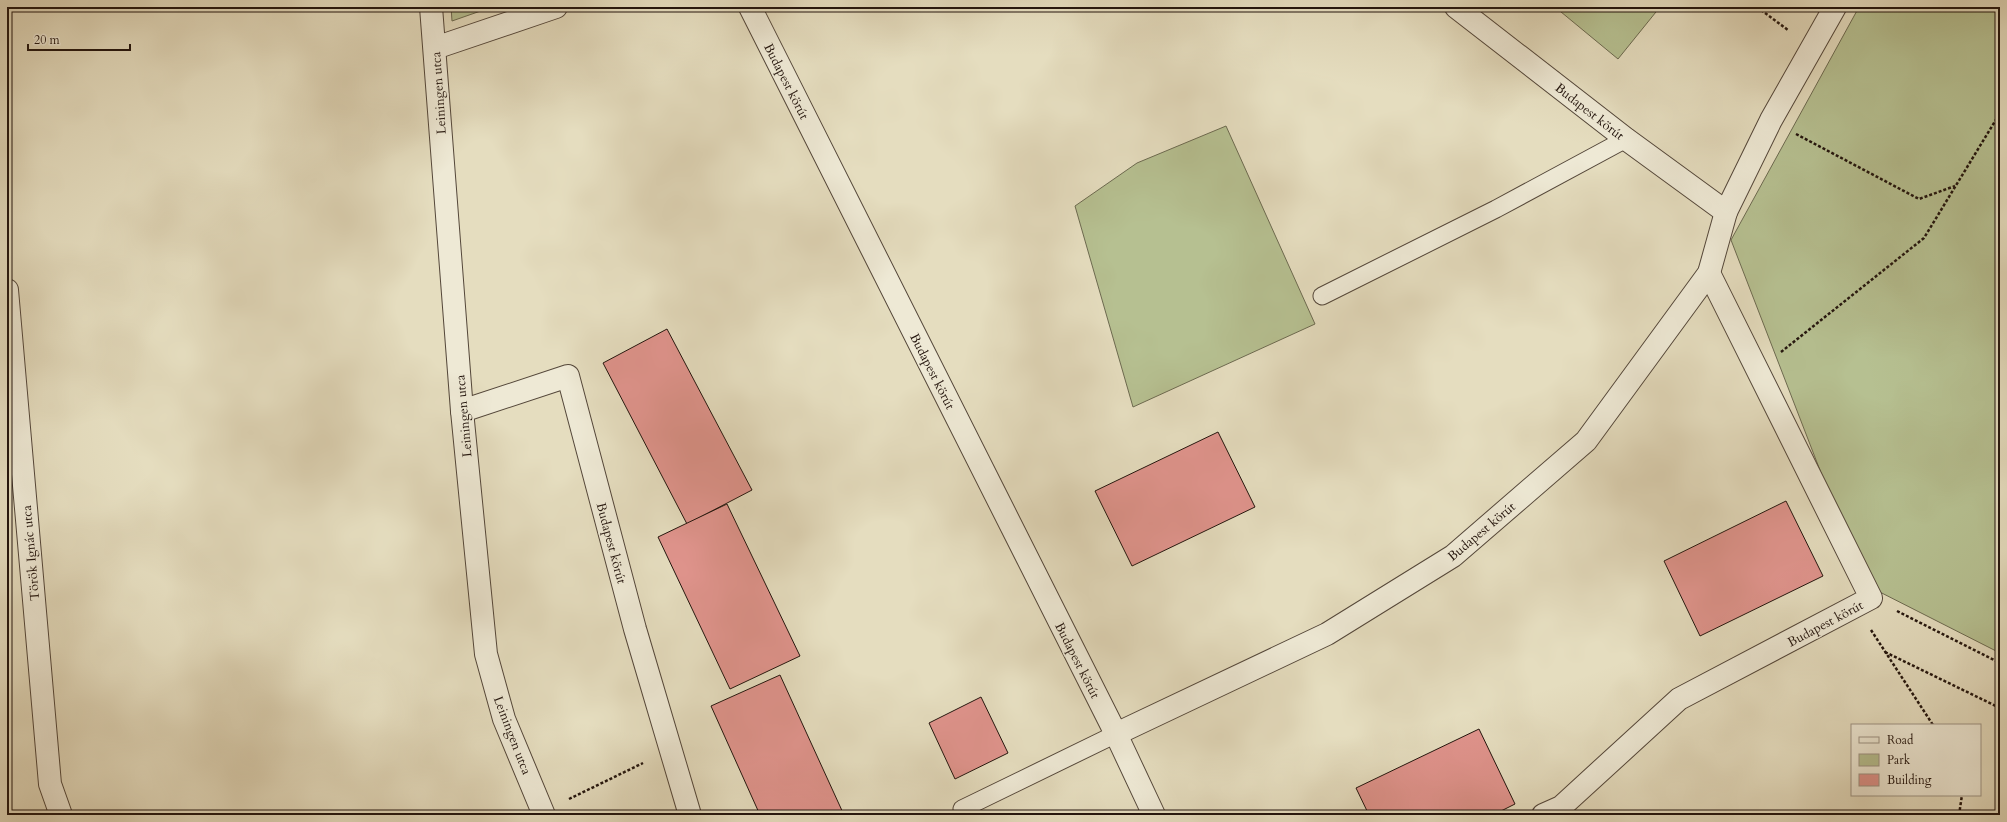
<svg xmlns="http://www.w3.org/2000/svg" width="2007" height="822" font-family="Cardo,serif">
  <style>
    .green { fill: #b6c091; stroke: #6c6a50 }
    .building { fill: #e0948d; stroke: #23150e }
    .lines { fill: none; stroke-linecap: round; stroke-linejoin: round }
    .lane-casing { stroke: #54473a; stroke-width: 19 }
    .street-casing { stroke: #54473a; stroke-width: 24 }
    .path { stroke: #23150e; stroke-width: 2.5; stroke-dasharray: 3 2; stroke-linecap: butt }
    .lane { stroke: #eee9d5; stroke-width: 17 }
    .street { stroke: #eee9d5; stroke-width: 22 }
    .labels { text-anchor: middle; stroke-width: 3; stroke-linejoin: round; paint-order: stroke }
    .street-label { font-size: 13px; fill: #23150e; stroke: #eee9d5 }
  </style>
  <rect width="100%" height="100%" fill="#e5ddbf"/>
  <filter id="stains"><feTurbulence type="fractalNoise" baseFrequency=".005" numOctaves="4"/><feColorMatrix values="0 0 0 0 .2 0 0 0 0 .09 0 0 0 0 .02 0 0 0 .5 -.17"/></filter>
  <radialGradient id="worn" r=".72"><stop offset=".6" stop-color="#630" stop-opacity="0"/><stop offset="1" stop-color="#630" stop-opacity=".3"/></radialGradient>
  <g class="green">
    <path d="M451 7H492L452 21Z"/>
    <path d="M1555 7H1660L1618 59Z"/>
    <path d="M1859 7H2000V653L1864 584 1731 240Z"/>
    <path d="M1226 126 1315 324 1133 407 1075 206 1137 163Z"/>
  </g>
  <g class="building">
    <path d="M667 329 752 490 687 524 603 363Z"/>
    <path d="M1218 432 1255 507 1132 566 1095 491Z"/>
    <path d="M1786 501 1823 576 1700 636 1664 561Z"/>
    <path d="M727 504 800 656 730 689 658 537Z"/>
    <path d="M780 675 844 815H760L711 706Z"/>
    <path d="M981 697 1008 753 955 779 929 723Z"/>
    <path d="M1479 729 1515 804 1493 815H1369L1356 788Z"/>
  </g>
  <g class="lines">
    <defs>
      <g id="lane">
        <path d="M1322 296 1496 209 1626 139"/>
        <path d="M962 809 1116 734"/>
      </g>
      <g id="street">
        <path d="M431 7 462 411 486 654 504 719 544 815"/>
        <path d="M750 7 1116 734 1154 815"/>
        <path d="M1456 7 1626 139 1726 212"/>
        <path d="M435 48 556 7"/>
        <path d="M7 290 50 784 61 815"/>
        <path d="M462 411 568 376 635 629 690 815"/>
        <path d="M1116 734 1327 634 1453 556 1586 441 1709 273 1726 212 1771 120 1835 7"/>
        <path d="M1543 815 1561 807 1679 699 1871 598 1709 273"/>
      </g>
    </defs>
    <use href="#lane" class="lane-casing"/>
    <use href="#street" class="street-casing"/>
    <g class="path">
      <path d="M1757 7 1788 30"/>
      <path d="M1796 134 1919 199 1955 186"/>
      <path d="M1781 352 1924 238 2000 113"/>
      <path d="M1897 611 2000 663"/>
      <path d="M1871 630 1933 725"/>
      <path d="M1885 652 2000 708"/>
      <path d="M569 799 643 763"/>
      <path d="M1959 815 1962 795"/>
    </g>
    <use href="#lane" class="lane"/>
    <use href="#street" class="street"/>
  </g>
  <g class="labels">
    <g class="street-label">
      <text transform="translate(787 81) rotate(63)" y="5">Budapest körút</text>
      <text transform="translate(438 93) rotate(-94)" y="5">Leiningen utca</text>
      <text transform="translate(1590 111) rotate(38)" y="5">Budapest körút</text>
      <text transform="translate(933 371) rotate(63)" y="5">Budapest körút</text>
      <text transform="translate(463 416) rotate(-95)" y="5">Leiningen utca</text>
      <text transform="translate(1481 531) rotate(-40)" y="5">Budapest körút</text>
      <text transform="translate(612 543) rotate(75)" y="5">Budapest körút</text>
      <text transform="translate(30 553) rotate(-95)" y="5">Török Ignác utca</text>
      <text transform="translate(1825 623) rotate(-28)" y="5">Budapest körút</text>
      <text transform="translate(1078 660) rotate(63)" y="5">Budapest körút</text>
      <text transform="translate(513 735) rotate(69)" y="5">Leiningen utca</text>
    </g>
  </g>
  <rect width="2007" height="822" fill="none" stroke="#e5ddbf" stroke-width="24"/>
  <rect x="8" y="8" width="1991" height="806" fill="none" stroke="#23150e" stroke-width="2"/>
  <rect x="12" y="12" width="1983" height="798" fill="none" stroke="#23150e"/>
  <rect x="1851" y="724" width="130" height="72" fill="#eee9d5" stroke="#9d9485"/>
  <rect x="1859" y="737" width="20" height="6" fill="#eee9d5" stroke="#9d9485"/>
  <text x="1887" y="744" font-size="12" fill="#23150e">Road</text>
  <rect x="1859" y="754" width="20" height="12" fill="#b6c091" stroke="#9d9485"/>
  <text x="1887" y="764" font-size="12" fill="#23150e">Park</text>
  <rect x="1859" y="774" width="20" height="12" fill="#e0948d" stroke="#9d9485"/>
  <text x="1887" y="784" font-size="12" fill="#23150e">Building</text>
  <path d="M28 44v6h102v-6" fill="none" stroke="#23150e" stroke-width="2"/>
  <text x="34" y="44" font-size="12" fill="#23150e" stroke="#eee9d5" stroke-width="3" paint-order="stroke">20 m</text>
  <rect width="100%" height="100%" filter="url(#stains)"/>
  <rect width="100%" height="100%" fill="url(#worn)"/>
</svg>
